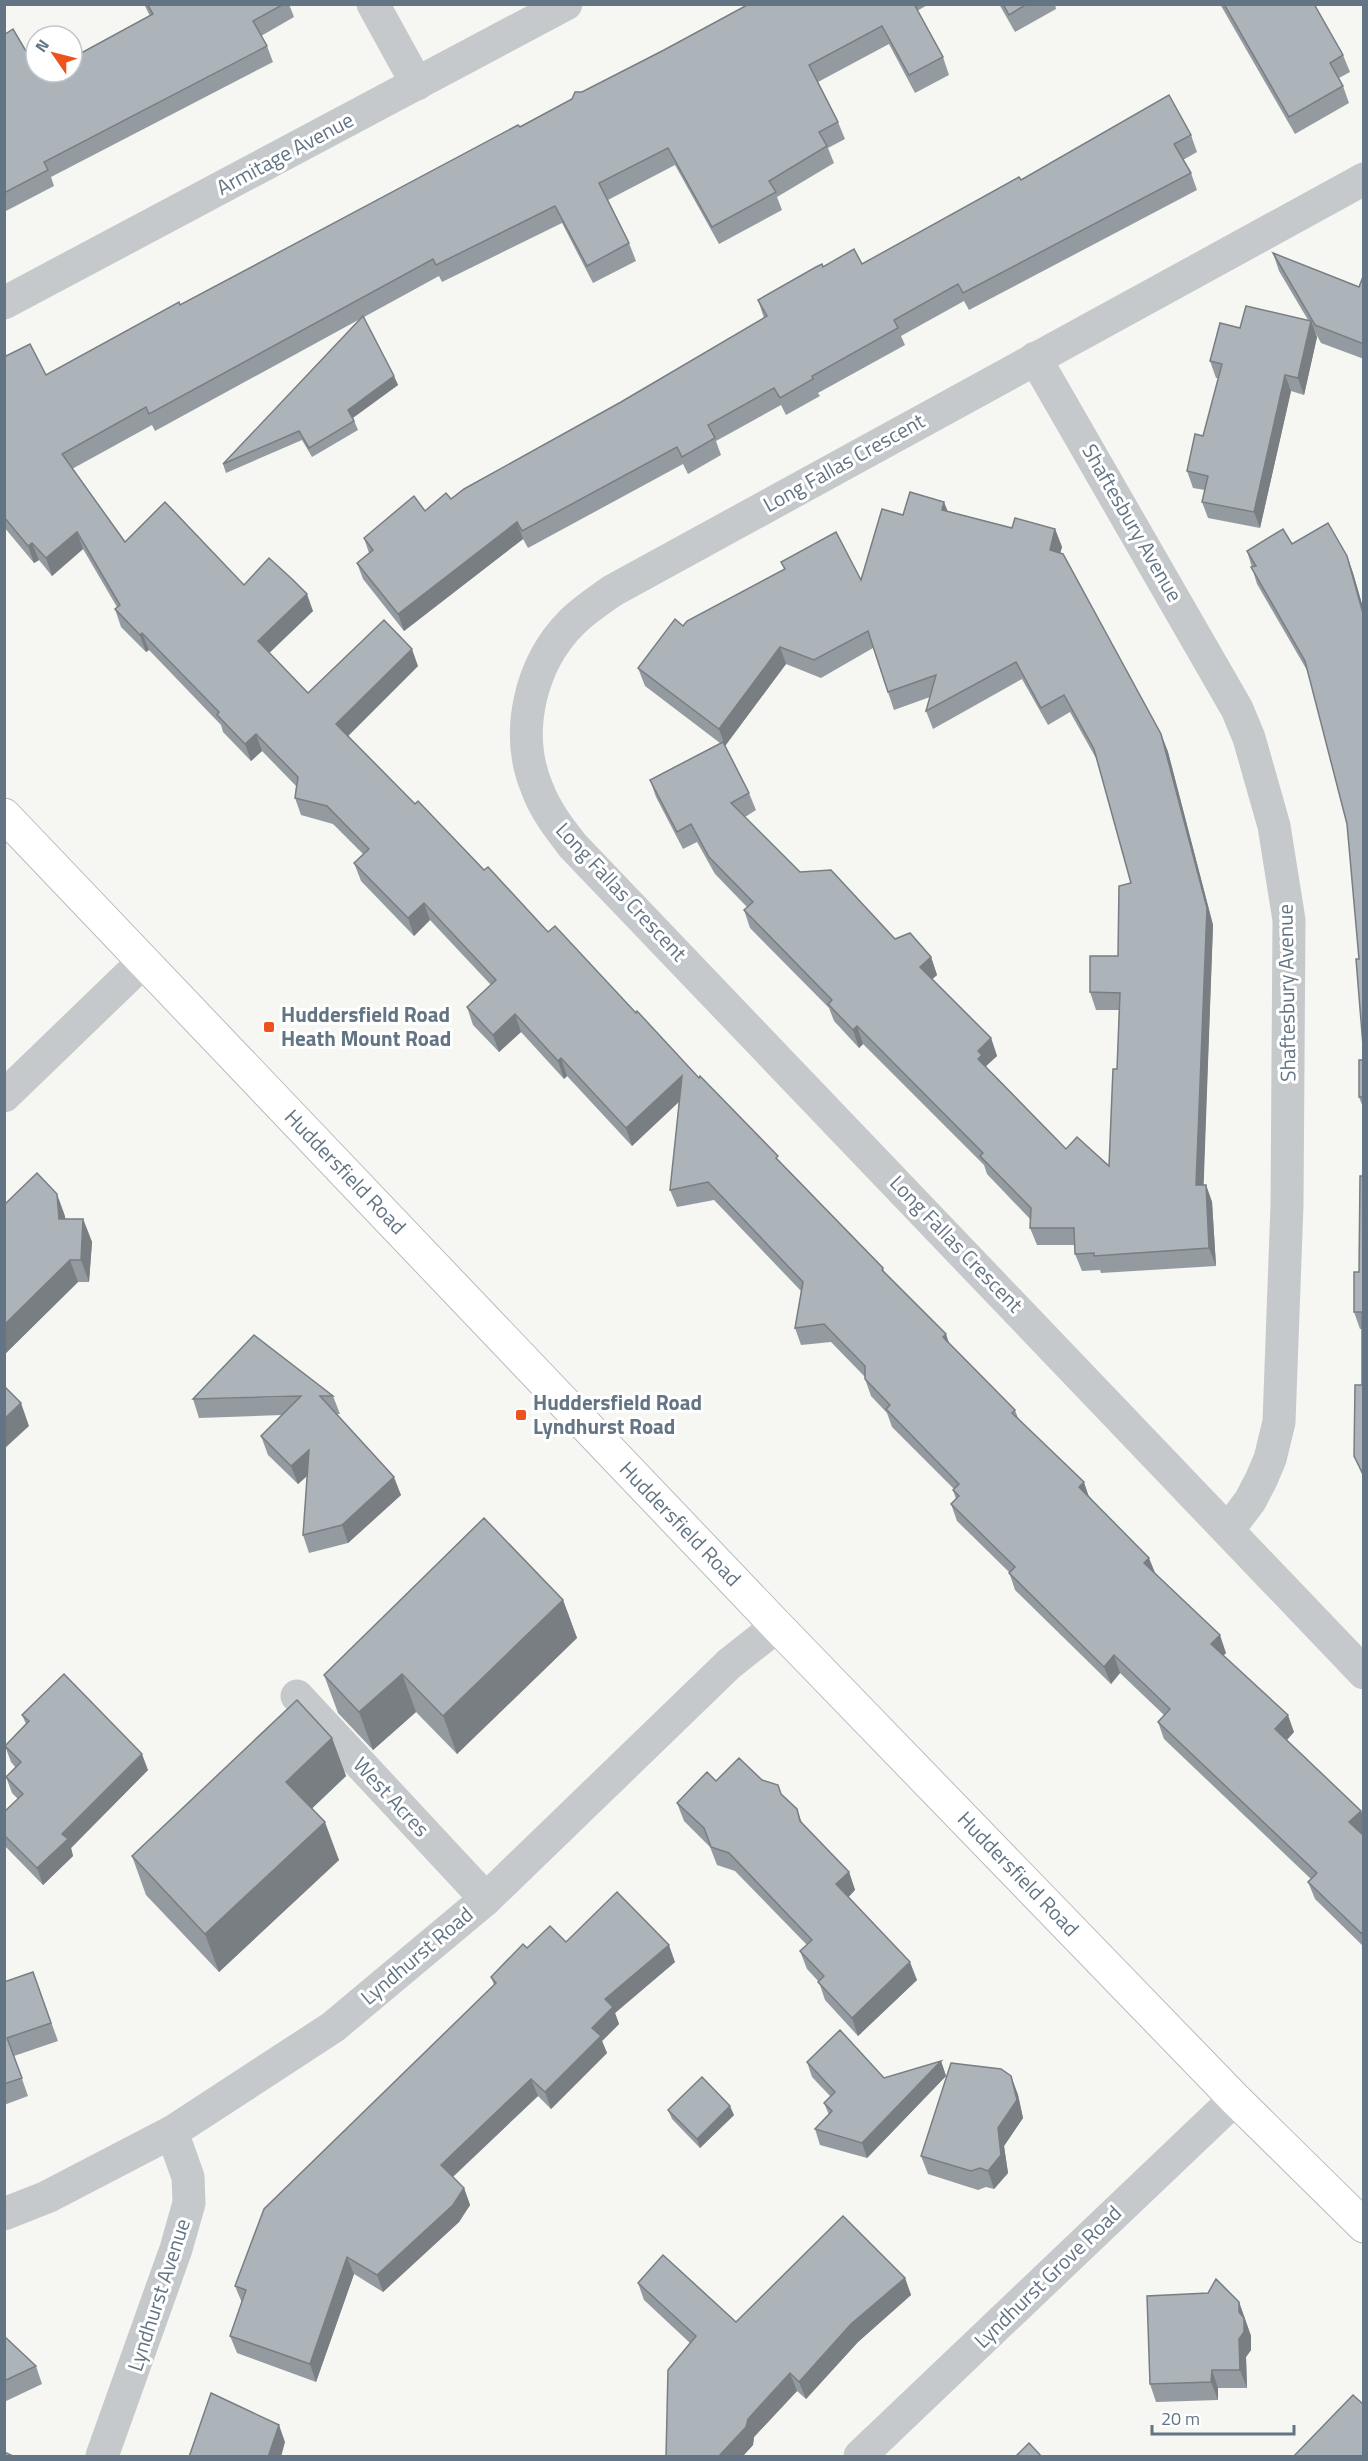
<svg xmlns="http://www.w3.org/2000/svg" width="1368" height="2461" font-family="'Titillium Web',sans-serif">
  <style>
    .lines { fill: none; stroke-linecap: round; stroke-linejoin: round }
    .major-casing { stroke: #b8bcc0; stroke-width: 35 }
    .minor { stroke: #c5c9cc; stroke-width: 33 }
    .major { stroke: #fff; stroke-width: 33 }
    .wall { fill: #949ba0; fill-rule: evenodd }
    .shaded-wall { fill: #787e82 }
    .building { fill: #acb4ba; stroke: #787e82; stroke-width: 1.5 }
    .poi-dot { fill: #ec531d; stroke: #fff; stroke-width: 2 }
    .labels { text-anchor: middle; stroke-width: 6; stroke-linejoin: round; paint-order: stroke }
    .street-label { font-size: 21px; fill: #637585; stroke: #fff }
    .poi-label { font-size: 21px; font-weight: bold; fill: #637585; stroke: #fff; text-anchor: start }
  </style>
  <rect width="100%" height="100%" fill="#f6f6f2"/>
  <g class="lines">
    <defs>
      <path id="major" d="M4 815 777 1626 1235 2099 1364 2226"/>
    </defs>
    <use href="#major" class="major-casing"/>
    <g class="minor">
      <path d="M373 4 417 84"/>
      <path d="M1364 179 612 591C598 601 584 610 572 622 530 664 514 733 537 788 545 810 559 828 573 846L1364 1673"/>
      <path d="M4 303 566 4"/>
      <path d="M1035 358 1237 709 1249 738 1274 826 1289 920 1287 1205 1279 1422 1270 1459 1261 1480 1250 1501 1228 1530"/>
      <path d="M4 1096 144 961"/>
      <path d="M297 1696 486 1899"/>
      <path d="M4 2214 47 2197 172 2132 333 2027 486 1899 729 1664 777 1626"/>
      <path d="M102 2456 176 2249 189 2203 188 2177 172 2132"/>
      <path d="M860 2456 1235 2099"/>
    </g>
    <use href="#major" class="major"/>
  </g>
  <g class="wall">
    <path d="M144 4H289L294 17 261 36 267 46 273 62 51 177 54 186 4 212V35L40 75 150 16Z"/>
    <path d="M749 4H929L917 11 943 57 949 75 915 93 889 44 818 82 838 122 845 139 828 148 834 163 777 197 782 210 719 244 675 165 608 200 629 243 636 261 593 283 562 223 442 282 439 276 364 317 398 385 353 418 358 430 312 457 302 440 226 473 223 464 360 319 155 431 152 425 72 469 125 542 244 585 313 611 269 653 308 693 418 666 348 736 415 804 484 870 548 932 636 1013 883 1268 885 1274 950 1344 1015 1410 1018 1418 1089 1496 1155 1574 1226 1653 1223 1655 1294 1732 1287 1740 1361 1811 1364 1818V1832L1361 1834 1364 1836V1947L1315 1899 1308 1882 1311 1879 1164 1739 1158 1722 1164 1715 1120 1673 1111 1684 1015 1590 1009 1572 957 1521 951 1504 956 1499 953 1490 954 1489 892 1427 887 1413 871 1396 865 1379V1377L831 1342 801 1345 795 1328 801 1291 714 1200 677 1207 670 1190 679 1102 632 1146 567 1076 564 1079 521 1032 499 1052 473 1025 467 1007 491 985 430 920 414 936 361 881 354 863 363 854 333 824 301 815 295 798 296 786 262 751 251 761 223 732 221 725 149 650 146 652 121 627 115 609 117 607 83 549 52 576 39 560 34 563 4 527V357L46 375 572 99 582 92 664 50Z"/>
    <path d="M999 4H1055L1056 9 1015 32Z"/>
    <path d="M1220 4H1314L1343 55 1350 72 1339 78 1343 86 1349 103 1295 134Z"/>
    <path d="M1191 135 1197 152 1183 160 1191 173 1197 190 969 310 964 301 901 336 905 345 818 393 820 396 786 415 781 405 716 441 721 455 688 474 683 464 528 548 523 539 404 631 363 579 357 563 369 553 364 538 451 499 621 402 764 318 758 300 823 267 862 264 1021 180Z"/>
    <path d="M1273 253 1359 287 1364 274V359L1321 343 1314 330 1317 337 1304 395 1291 391 1260 528 1208 518 1202 502 1205 490 1193 488 1187 471 1203 436 1219 378H1216L1210 361 1240 328 1308 320 1279 271Z"/>
    <path d="M948 511 1012 528 1055 529 1062 547 1060 553 1161 734 1168 752 1213 925 1203 1185H1206L1212 1202 1216 1266 1101 1273 1100 1270 1082 1271 1075 1254V1245H1037L1030 1228V1219L987 1174 984 1165 863 1044 859 1048 834 1021 829 1008 750 928 744 910 747 907 715 874 697 842 683 849 656 797 650 780 720 743 645 686 638 668 683 626 784 569 781 562 861 580 903 515ZM873 648 894 710 930 697 926 711 933 729 1022 679 1048 725 1070 712 1097 760 1131 883 1118 956 1090 992 1096 1010H1119L1117 1069 1109 1166 1066 1149 987 1068 986 1066 997 1056 991 1038 932 979 937 975 931 957 895 939 800 872 745 817 756 810 749 793 725 746 786 664 821 678Z"/>
    <path d="M1292 544 1347 556 1353 573 1364 611V1058L1359 959 1347 824 1308 672 1257 584 1247 551Z"/>
    <path d="M1364 1060V1110L1359 1097Z"/>
    <path d="M1364 1176V1479L1354 1456 1362 1385V1329H1360L1354 1312 1359 1272Z"/>
    <path d="M65 1216V1219H83L92 1242 89 1282H78L4 1355Z"/>
    <path d="M333 1396 340 1414H336L401 1495 348 1543 309 1553 303 1535 307 1476 298 1484 268 1455 261 1436 282 1415 199 1418 193 1399Z"/>
    <path d="M563 1600 577 1638 457 1754 416 1712 373 1750 338 1713 324 1675Z"/>
    <path d="M22 1715 148 1770 71 1848 73 1856 43 1885 4 1845V1812L18 1799 12 1793 6 1777 16 1768 11 1762 5 1746 26 1724Z"/>
    <path d="M332 1738 346 1776 312 1808 339 1860 219 1972 146 1895 132 1856Z"/>
    <path d="M762 1780 781 1794 797 1809 802 1823 849 1872 855 1890 848 1897 917 1980 858 2036 825 2000 819 1982 807 1969 800 1951 807 1945 735 1871 717 1865 710 1847 684 1821 677 1803 716 1781Z"/>
    <path d="M566 1942 675 1962 615 2013 619 2024 602 2041 607 2053 551 2109 538 2096 453 2177 464 2188 470 2205 459 2222 383 2292 354 2274 316 2382 237 2353 230 2336 242 2303 235 2286 494 1985 491 1977 527 1948Z"/>
    <path d="M33 1972 58 2041 14 2056 28 2096 4 2105V1982Z"/>
    <path d="M941 2061 946 2076 867 2158 820 2145 815 2129 829 2115 824 2103 831 2097 812 2077 807 2062 884 2078Z"/>
    <path d="M1011 2076 1018 2095 1023 2118 1004 2146 1008 2173 994 2189 986 2187 978 2190 928 2174 921 2156Z"/>
    <path d="M668 2110 734 2115 700 2148 672 2119Z"/>
    <path d="M905 2278 911 2295 858 2342 806 2399 797 2391 754 2437 753 2445 742 2457H666L690 2343 644 2300 638 2283 736 2322Z"/>
    <path d="M1239 2302 1251 2336V2350L1246 2357 1247 2388H1218V2400L1156 2402 1150 2384Z"/>
    <path d="M4 2336 36 2366 42 2384 4 2402Z"/>
  </g>
  <g class="shaded-wall">
    <path d="M1311 321 1317 337 1304 395 1298 378Z"/>
    <path d="M1285 375 1291 391 1260 528 1254 512Z"/>
    <path d="M394 376 398 385 351 419 348 410Z"/>
    <path d="M944 502 951 519 942 510Z"/>
    <path d="M517 522 523 539 404 631 398 614Z"/>
    <path d="M1055 529 1062 547 1056 568 1050 550Z"/>
    <path d="M77 532 83 549 52 576 46 558Z"/>
    <path d="M32 543 39 560 34 563 28 546Z"/>
    <path d="M1347 556 1353 573 1364 611V617Z"/>
    <path d="M307 594 313 611 264 658 258 641Z"/>
    <path d="M142 633 149 650 146 652 140 635Z"/>
    <path d="M780 647 786 664 725 746 719 729Z"/>
    <path d="M412 649 418 666 343 741 336 724Z"/>
    <path d="M256 734 262 751 251 761 245 744Z"/>
    <path d="M1161 734 1168 752 1213 925 1203 1203 1196 1185Z"/>
    <path d="M424 903 430 920 414 936 408 918Z"/>
    <path d="M931 957 937 975 926 985 920 967Z"/>
    <path d="M515 1014 521 1032 499 1052 493 1035Z"/>
    <path d="M857 1026 863 1044 859 1048 853 1030Z"/>
    <path d="M991 1038 997 1056 986 1066 989 1072 978 1059V1051Z"/>
    <path d="M561 1058 567 1076 564 1079 558 1061Z"/>
    <path d="M682 1076 688 1093 632 1146 626 1128Z"/>
    <path d="M1206 1185 1212 1202 1216 1266 1209 1248Z"/>
    <path d="M57 1194 65 1216 67 1241 59 1219Z"/>
    <path d="M83 1219 92 1242 89 1282 81 1260Z"/>
    <path d="M70 1260 78 1282 4 1355V1325Z"/>
    <path d="M946 1334 952 1352 943 1337Z"/>
    <path d="M21 1403 29 1426 4 1449V1419Z"/>
    <path d="M309 1450 316 1468 298 1484 291 1466Z"/>
    <path d="M394 1477 401 1495 348 1543 342 1525Z"/>
    <path d="M1084 1482 1090 1500 1079 1487Z"/>
    <path d="M1149 1558 1156 1575 1144 1563Z"/>
    <path d="M563 1600 577 1638 457 1754 443 1716Z"/>
    <path d="M1220 1635 1226 1653 1218 1661 1211 1644Z"/>
    <path d="M1114 1655 1120 1673 1111 1684 1104 1667Z"/>
    <path d="M402 1674 416 1712 373 1750 359 1712Z"/>
    <path d="M1288 1715 1294 1732 1281 1746 1275 1729Z"/>
    <path d="M332 1738 346 1776 300 1820 286 1782Z"/>
    <path d="M142 1754 148 1770 71 1848 73 1856 43 1885 37 1868 62 1834Z"/>
    <path d="M1361 1811 1364 1818V1832L1356 1840 1349 1822Z"/>
    <path d="M325 1822 339 1860 219 1972 205 1934Z"/>
    <path d="M849 1872 855 1890 843 1903 836 1884Z"/>
    <path d="M1364 1931V1941L1361 1933Z"/>
    <path d="M669 1945 675 1962 615 2013 619 2024 602 2041 607 2053 551 2109 545 2092 592 2028 605 1999Z"/>
    <path d="M910 1962 917 1980 858 2036 852 2018Z"/>
    <path d="M941 2061 946 2076 867 2158 862 2143Z"/>
    <path d="M1011 2076 1018 2095 1023 2118 1004 2146 1008 2173 994 2189 988 2171 998 2128Z"/>
    <path d="M531 2079 538 2096 447 2182 441 2165Z"/>
    <path d="M730 2106 734 2115 700 2148 697 2139Z"/>
    <path d="M464 2188 470 2205 459 2222 383 2292 377 2275Z"/>
    <path d="M347 2257 354 2274 316 2382 310 2364Z"/>
    <path d="M905 2278 911 2295 858 2342 806 2399 799 2382 851 2324Z"/>
    <path d="M1239 2302 1251 2336V2350L1246 2357 1247 2388 1240 2370Z"/>
    <path d="M1212 2370 1218 2388V2400L1211 2382Z"/>
    <path d="M790 2373 797 2391 754 2437 753 2445 742 2457H718L748 2419Z"/>
    <path d="M279 2425 285 2442 281 2457H268Z"/>
  </g>
  <g class="building">
    <path d="M147 4H284L253 21 267 46 44 162 48 170 4 193V35L13 29 36 68V72H38L40 75 46 72H72V58L153 14Z"/>
    <path d="M749 4H914L943 57 909 75 882 26 809 65 838 122 819 132 827 146 769 181 776 192 712 227 668 148 599 183 629 243 587 266 555 206 436 265 433 259 149 414 146 407 62 454 125 542 165 502 244 585 269 558 292 579 307 594 258 641 308 693 384 620 412 649 336 724 415 804 418 801 484 870 488 867 548 932 555 926 636 1013 637 1011 699 1078 700 1076 778 1156 776 1158 883 1268 882 1270 946 1334 943 1337 1015 1410 1012 1413 1084 1482 1079 1487 1149 1558 1144 1563 1220 1635 1211 1644 1288 1715 1275 1729 1361 1811 1349 1822 1364 1836V1931L1361 1933 1308 1882 1317 1873 1158 1722 1170 1709 1114 1655 1104 1667 1009 1573 1015 1567 951 1504 959 1496 953 1490 959 1484 886 1409 890 1405 865 1379V1366L824 1324 795 1328 803 1282 708 1182 670 1190 682 1076 626 1128 561 1058 558 1061 515 1014 493 1035 467 1007 496 980 424 903 408 918 354 863 369 849 327 806 295 798 298 777 256 734 245 744 217 715 219 712 142 633 140 635 115 609 120 605 77 532 46 558 32 543 28 546 4 517V357L30 344 46 375 179 302 180 305 518 125 520 127 572 99 575 92H582L664 50Z"/>
    <path d="M1003 4H1027L1009 15Z"/>
    <path d="M1224 4H1314L1343 55 1330 63 1343 86 1289 117Z"/>
    <path d="M1169 95 1191 135 1174 144 1191 173 963 293 958 284 894 320 898 328 812 376 813 379 780 398 774 388 708 425 715 438 682 457 677 447 522 531 517 522 398 614 357 563 373 550 364 538 414 496 425 511 446 493 451 499 464 489 621 402 767 316 758 300 816 267 822 264 823 267 854 249 862 264 1019 177 1021 180Z"/>
    <path d="M1273 253 1359 287 1364 274V344L1315 325Z"/>
    <path d="M1246 306 1311 321 1298 378 1285 375 1254 512 1202 502 1208 476 1187 471 1195 434 1203 436 1222 364 1210 361 1220 323 1240 328Z"/>
    <path d="M363 316 394 376 348 410 354 421 309 448 299 431 223 464Z"/>
    <path d="M910 492 944 502 942 510 1012 528 1015 518 1055 529 1050 550 1063 554 1161 734 1207 908 1196 1185H1206L1209 1248 1094 1256V1253L1075 1254 1074 1228H1030L1031 1208 980 1156 983 1153 857 1026 853 1030 828 1004 832 1000 744 910 753 902 709 857 691 824 677 832 650 780 723 742 749 793 731 803 800 872 831 870 895 939 910 933 931 957 920 967 991 1038 978 1051 982 1055 978 1059 1066 1149 1077 1137 1109 1166 1113 1069H1117L1120 993 1090 992V956H1118L1119 886 1131 883 1094 749 1064 695 1041 708 1016 662 926 711 936 675 888 692 868 631 814 660 780 647 719 729 638 668 675 619 683 626 687 621 785 569 781 562 836 532 861 580 882 509 903 515Z"/>
    <path d="M1328 523 1347 556 1364 617V1058L1356 959H1359L1347 824 1305 661 1251 567 1256 566 1247 551 1283 529 1292 544Z"/>
    <rect x="1359" y="1060" width="5" height="37"/>
    <path d="M37 1173 57 1194 59 1219H83L81 1260H70L4 1325V1205Z"/>
    <path d="M1360 1176H1364V1476L1354 1456 1355 1385H1362V1312H1354V1272H1359Z"/>
    <path d="M254 1335 333 1396H320L394 1477 342 1525 303 1535 309 1450 291 1466 261 1436 301 1396 193 1399Z"/>
    <path d="M4 1386 21 1403 4 1419Z"/>
    <path d="M484 1518 563 1600 443 1716 402 1674 359 1712 324 1675Z"/>
    <path d="M64 1674 142 1754 62 1834 68 1839 37 1868 4 1835V1812L23 1794 6 1777 21 1762 5 1746 29 1721 22 1715Z"/>
    <path d="M297 1700 332 1738 286 1782 325 1822 205 1934 132 1856Z"/>
    <path d="M739 1758 762 1780 778 1785 781 1794 797 1809 800 1821 849 1872 836 1884 910 1962 852 2018 818 1982 824 1976 800 1951 812 1940 729 1853 711 1847 704 1828 677 1803 707 1772 716 1781Z"/>
    <path d="M617 1892 669 1945 605 1999 613 2007 592 2028 601 2036 545 2092 531 2079 441 2165 464 2188 453 2205 377 2275 347 2257 310 2364 230 2336 246 2290 235 2286 264 2209 496 1983 491 1977 523 1944 527 1948 550 1926 566 1942Z"/>
    <path d="M33 1972 51 2023 7 2038 22 2078 4 2084V1982Z"/>
    <path d="M840 2030 884 2078 941 2061 862 2143 815 2129 832 2111 824 2103 835 2092 807 2062Z"/>
    <path d="M951 2063 1001 2069 1011 2076 1017 2100 998 2128 1001 2155 988 2171 980 2168 971 2171 921 2156Z"/>
    <path d="M702 2077 730 2106 697 2139 668 2110Z"/>
    <path d="M843 2216 905 2278 851 2324 799 2382 790 2373 748 2419 746 2427 718 2457H666L668 2370 696 2336 638 2283 663 2255 736 2322Z"/>
    <path d="M1216 2279 1239 2302V2312L1244 2318V2332L1239 2339 1240 2370H1212L1211 2382 1150 2384 1147 2296 1208 2293Z"/>
    <path d="M4 2336 36 2366 4 2381Z"/>
    <path d="M211 2393 279 2425 268 2457H189Z"/>
    <path d="M1353 2395 1364 2405V2457H1293Z"/>
    <path d="M1029 2443 1042 2457H1015Z"/>
    <path d="M4 2452 13 2456V2457H4Z"/>
  </g>
  <g class="poi-dot">
    <rect x="263" y="1021" width="12" height="12" rx="3"/>
    <rect x="515" y="1409" width="12" height="12" rx="3"/>
  </g>
  <g class="labels">
    <g class="street-label">
      <text transform="translate(285 154) rotate(-28)" y="7">Armitage Avenue</text>
      <text transform="translate(844 463) rotate(-29)" y="7">Long Fallas Crescent</text>
      <text transform="translate(1132 523) rotate(60)" y="7">Shaftesbury Avenue</text>
      <text transform="translate(621 892) rotate(47)" y="7">Long Fallas Crescent</text>
      <text transform="translate(1287 993) rotate(-91)" y="7">Shaftesbury Avenue</text>
      <text transform="translate(345 1172) rotate(46)" y="7">Huddersfield Road</text>
      <text transform="translate(956 1244) rotate(46)" y="7">Long Fallas Crescent</text>
      <text transform="translate(680 1524) rotate(46)" y="7">Huddersfield Road</text>
      <text transform="translate(391 1797) rotate(47)" y="7">West Acres</text>
      <text transform="translate(1018 1874) rotate(46)" y="7">Huddersfield Road</text>
      <text transform="translate(417 1956) rotate(-40)" y="7">Lyndhurst Road</text>
      <text transform="translate(1048 2277) rotate(-44)" y="7">Lyndhurst Grove Road</text>
      <text transform="translate(159 2295) rotate(-72)" y="7">Lyndhurst Avenue</text>
    </g>
    <g class="poi-label">
      <text x="281" y="1022">Huddersfield Road<tspan x="281" dy="24">Heath Mount Road</tspan></text>
      <text x="533" y="1410">Huddersfield Road<tspan x="533" dy="24">Lyndhurst Road</tspan></text>
    </g>
  </g>
  <rect width="1368" height="2461" fill="none" stroke="#637585" stroke-width="12"/>
  <g transform="translate(54 54) rotate(305)"><circle r="28" fill="#ffffff" stroke="#c1c8ce" stroke-width="1.5"/>
  <path d="M0-4.5L10 22L0 15L-10 22Z" fill="#ec531d"/>
  <text y="-9" font-size="16" font-weight="bold" text-anchor="middle" fill="#637585">N</text>
  </g>
  <path d="M1152 2425v9h142v-9" fill="none" stroke="#637585" stroke-width="3"/>
  <text x="1161" y="2425" font-size="18" fill="#637585" stroke="#ffffff" stroke-width="4.5" paint-order="stroke">20 m</text>
</svg>
